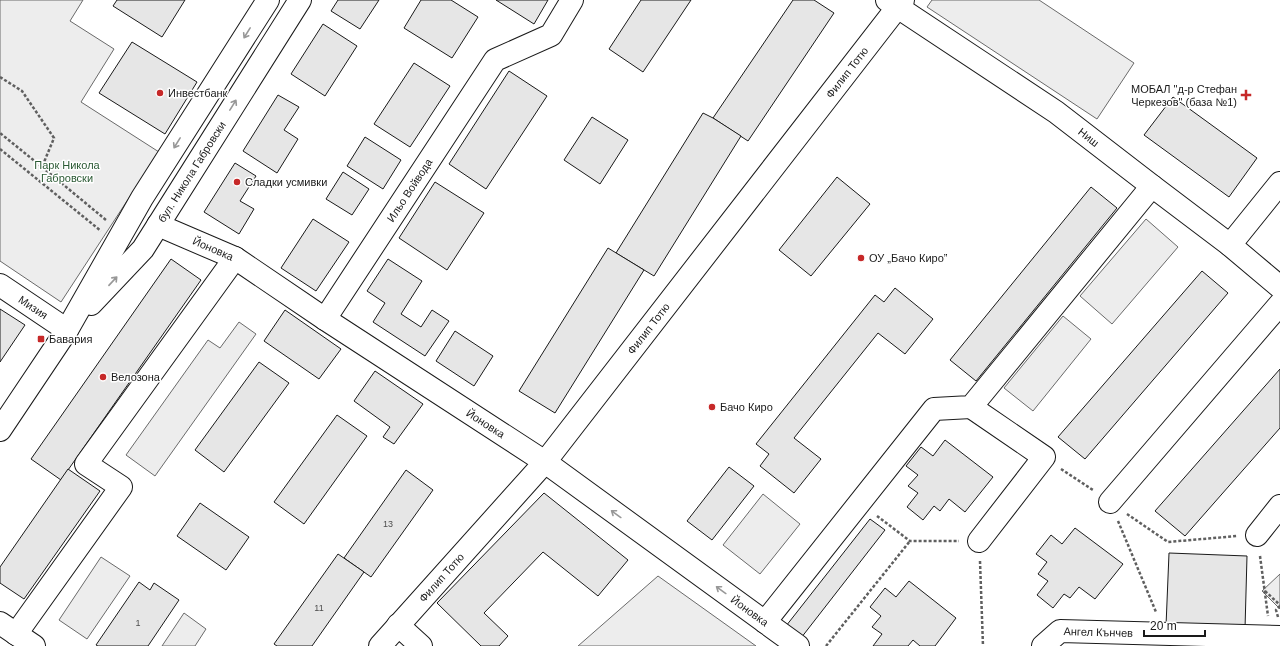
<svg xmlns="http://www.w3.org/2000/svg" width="1280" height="646" font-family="Helvetica,sans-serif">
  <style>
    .built { fill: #ededed; stroke: #6a6a6a }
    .building { fill: #e6e6e6; stroke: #1a1a1a }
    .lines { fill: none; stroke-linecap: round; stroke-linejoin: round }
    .minor-casing { stroke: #1a1a1a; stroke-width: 24 }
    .path { stroke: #5f5f5f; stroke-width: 2.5; stroke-dasharray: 3 2; stroke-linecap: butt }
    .minor { stroke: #fff; stroke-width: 22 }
    .oneway { stroke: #989898 }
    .poi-dot { fill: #c62828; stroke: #fff; stroke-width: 1.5 }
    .labels { text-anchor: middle; stroke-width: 3; stroke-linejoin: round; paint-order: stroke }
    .number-label { font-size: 9px; fill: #4d4d4d }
    .street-label { font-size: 11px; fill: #1a1a1a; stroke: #fff }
    .poi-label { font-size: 11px; fill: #1a1a1a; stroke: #fff; text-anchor: start }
    .park-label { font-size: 11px; fill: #2b5a34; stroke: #fff }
  </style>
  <rect width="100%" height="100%" fill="#fff"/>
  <g class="built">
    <path d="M0 0H83L70 21 114 49 81 102 159 152 61 302 0 261Z"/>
    <path d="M932 0H1039L1134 63 1097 119 927 7Z"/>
    <path d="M1146 219 1178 247 1112 324 1080 296Z"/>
    <path d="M1063 316 1091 339 1033 411 1004 388Z"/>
    <path d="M239 322 256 334 155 476 126 455 208 340 220 348Z"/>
    <path d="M763 494 800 524 760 574 723 545Z"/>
    <path d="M101 557 130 576 87 639 59 620Z"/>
    <path d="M1280 574V609L1262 591Z"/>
    <path d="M658 576 756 646H578Z"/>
    <path d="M184 613 206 629 195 646H162Z"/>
  </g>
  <g class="building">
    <path d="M117 0H185L162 37 113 6Z"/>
    <path d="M338 0H379L360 29 331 11Z"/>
    <path d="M421 0H451L478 17 452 58 404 28Z"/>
    <path d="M496 0H548L534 24Z"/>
    <path d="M641 0H691L643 72 609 49Z"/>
    <path d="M793 0H814L834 13 748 141 713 118Z"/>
    <path d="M323 24 357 46 325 96 291 74Z"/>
    <path d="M132 42 197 82 165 134 99 93Z"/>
    <path d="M414 63 450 86 410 147 374 124Z"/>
    <path d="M509 71 547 96 486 189 449 164Z"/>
    <path d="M278 95 299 107 284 130 298 139 277 173 243 151Z"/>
    <path d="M1173 97 1257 158 1229 197 1144 135Z"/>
    <path d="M703 113 713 118 741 136 654 276 616 253Z"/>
    <path d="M592 117 628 140 600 184 564 160Z"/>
    <path d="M365 137 401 160 383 189 347 166Z"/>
    <path d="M235 163 256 176 240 201 254 209 239 234 204 212Z"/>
    <path d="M343 172 369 189 352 215 326 199Z"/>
    <path d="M837 177 870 204 811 276 779 250Z"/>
    <path d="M435 182 484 213 447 270 399 238Z"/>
    <path d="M1091 187 1117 208 976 381 950 360Z"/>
    <path d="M313 219 349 242 316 291 281 268Z"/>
    <path d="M608 248 644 270 555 413 519 391Z"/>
    <path d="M171 259 201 280 61 480 31 459Z"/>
    <path d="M388 259 422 281 401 314 421 327 432 310 449 321 425 356 373 322 385 303 367 291Z"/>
    <path d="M1202 271 1228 293 1085 459 1058 437Z"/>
    <path d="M895 288 933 319 905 354 878 333 794 438 821 459 794 493 760 466 769 454 756 444 875 295 884 302Z"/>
    <path d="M0 309 25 325 0 362Z"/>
    <path d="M285 310 341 349 319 379 264 341Z"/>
    <path d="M455 331 493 356 474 386 436 361Z"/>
    <path d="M259 362 289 383 224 472 195 450Z"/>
    <path d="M1280 369V428L1185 536 1155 511Z"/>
    <path d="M375 371 423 404 394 444 383 437 390 427 354 401Z"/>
    <path d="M337 415 367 436 304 524 274 502Z"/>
    <path d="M945 440 993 477 965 512 949 499 940 511 934 506 923 520 907 507 918 493 908 486 918 475 906 466 921 447 933 456Z"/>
    <path d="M729 467 754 486 712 540 687 521Z"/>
    <path d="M68 469 100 491 24 599 0 583V567Z"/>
    <path d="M406 470 433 490 371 577 344 558Z"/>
    <path d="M544 493 628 560 598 596 543 552 484 613 508 636 499 646H481L437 603Z"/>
    <path d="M200 503 249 537 226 570 177 536Z"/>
    <path d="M870 519 885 530 801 638 786 626Z"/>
    <path d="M1075 528 1123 564 1095 599 1079 587 1070 598 1064 594 1053 608 1037 595 1048 581 1038 574 1047 562 1036 554 1051 535 1062 544Z"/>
    <path d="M1169 553 1247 556 1245 629 1166 626Z"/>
    <path d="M338 554 364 572 312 646H277L274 644Z"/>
    <path d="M909 581 956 618 935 646H920L913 640 908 646H873L882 634 872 627 881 616 870 607 885 588 896 597Z"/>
    <path d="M139 582 150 590 154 583 179 600 148 646H98L96 645Z"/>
  </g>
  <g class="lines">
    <defs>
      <g id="minor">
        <path id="s1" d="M887 0 1056 112 1152 186 1230 245 1280 287"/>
        <path id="s2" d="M158 225 235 258 325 319 545 462 798 646"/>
        <path d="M1230 245 1280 183"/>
        <path id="s3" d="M0 285 67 330"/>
        <path id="s4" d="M91 304 143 249 300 0"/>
        <path id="s5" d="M325 319 495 60 551 35 572 0"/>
        <path d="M971 407 1044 457 979 541"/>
        <path d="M0 430 67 330 142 198 268 0"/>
        <path d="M1110 502 1280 304"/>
        <path d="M1257 535 1280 506"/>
        <path d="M765 622 934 409 971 407 1152 186"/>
        <path d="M0 623 34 646"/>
        <path d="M398 625 421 646"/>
        <path d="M16 634 121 487 86 464 235 258"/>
        <path id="s6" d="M380 646 545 462 903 0"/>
        <path id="s7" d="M1043 646 1060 631 1280 637"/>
      </g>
    </defs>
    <use href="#minor" class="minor-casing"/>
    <g class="path">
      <path d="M0 77 22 91 54 138 42 167 0 133"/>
      <path d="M0 149 101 231"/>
      <path d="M42 167 106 220"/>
      <path d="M1061 469 1093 490"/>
      <path d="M1127 514 1168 542 1237 536"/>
      <path d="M877 516 910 541H959"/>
      <path d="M1118 521 1156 612"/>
      <path d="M1260 556 1268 616"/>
      <path d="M980 561 983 646"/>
      <path d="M1265 591 1280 605"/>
      <path d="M1278 617 1276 610 1280 606"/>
      <path d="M826 646 910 541"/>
    </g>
    <use href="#minor" class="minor"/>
  </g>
  <defs><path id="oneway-shaft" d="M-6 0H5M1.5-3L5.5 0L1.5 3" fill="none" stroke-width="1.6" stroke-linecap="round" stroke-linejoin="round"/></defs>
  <g class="oneway">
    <use href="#oneway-shaft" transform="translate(247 33) rotate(122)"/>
    <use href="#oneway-shaft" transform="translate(233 105) rotate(-58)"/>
    <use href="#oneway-shaft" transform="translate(177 143) rotate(122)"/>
    <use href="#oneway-shaft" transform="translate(113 281) rotate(-47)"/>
    <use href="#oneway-shaft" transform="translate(616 514) rotate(-144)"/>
    <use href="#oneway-shaft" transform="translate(721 590) rotate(-144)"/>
  </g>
  <g class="poi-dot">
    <circle cx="160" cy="93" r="4"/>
    <path d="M1244 89h4v4h4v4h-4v4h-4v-4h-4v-4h4z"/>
    <circle cx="237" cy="182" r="4"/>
    <circle cx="861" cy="258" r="4"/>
    <rect x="37" y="335" width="8" height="8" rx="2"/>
    <circle cx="103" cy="377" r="4"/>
    <circle cx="712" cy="407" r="4"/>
  </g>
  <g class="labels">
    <g class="number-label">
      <text x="388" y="527">13</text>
      <text x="319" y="611">11</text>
      <text x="138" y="626">1</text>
    </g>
    <g class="street-label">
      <text dy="4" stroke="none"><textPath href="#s6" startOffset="740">Филип Тотю</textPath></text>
      <text dy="4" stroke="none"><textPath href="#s1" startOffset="244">Ниш</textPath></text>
      <text dy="4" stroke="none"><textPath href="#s4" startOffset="167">бул. Никола Габровски</textPath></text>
      <text dy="4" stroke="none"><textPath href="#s5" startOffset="154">Ильо Войвода</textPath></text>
      <text dy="4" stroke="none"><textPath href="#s2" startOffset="60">Йоновка</textPath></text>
      <text dy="4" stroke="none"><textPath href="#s3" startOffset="40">Мизия</textPath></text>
      <text dy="4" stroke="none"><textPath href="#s6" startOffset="416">Филип Тотю</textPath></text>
      <text dy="4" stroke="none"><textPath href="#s2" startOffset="384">Йоновка</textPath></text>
      <text dy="4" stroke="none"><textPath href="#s6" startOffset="92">Филип Тотю</textPath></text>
      <text dy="4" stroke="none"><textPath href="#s2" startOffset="708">Йоновка</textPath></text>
      <text dy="4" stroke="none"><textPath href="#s7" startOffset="61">Ангел Кънчев</textPath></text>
    </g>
    <g class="poi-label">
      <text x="1237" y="93" text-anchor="end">МОБАЛ "д-р Стефан<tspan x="1237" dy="13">Черкезов" (база №1)</tspan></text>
      <text x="168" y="97">Инвестбанк</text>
      <text x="245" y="186">Сладки усмивки</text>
      <text x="869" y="262">ОУ „Бачо Киро”</text>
      <text x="49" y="343">Бавария</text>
      <text x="111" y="381">Велозона</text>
      <text x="720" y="411">Бачо Киро</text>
    </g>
    <g class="park-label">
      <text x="67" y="169">Парк Никола<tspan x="67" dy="13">Габровски</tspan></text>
    </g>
  </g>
  <path d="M1144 630v6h61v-6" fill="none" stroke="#1a1a1a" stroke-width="2"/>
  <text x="1150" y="630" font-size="12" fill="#1a1a1a" stroke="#ffffff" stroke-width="3" paint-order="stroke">20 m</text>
</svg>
